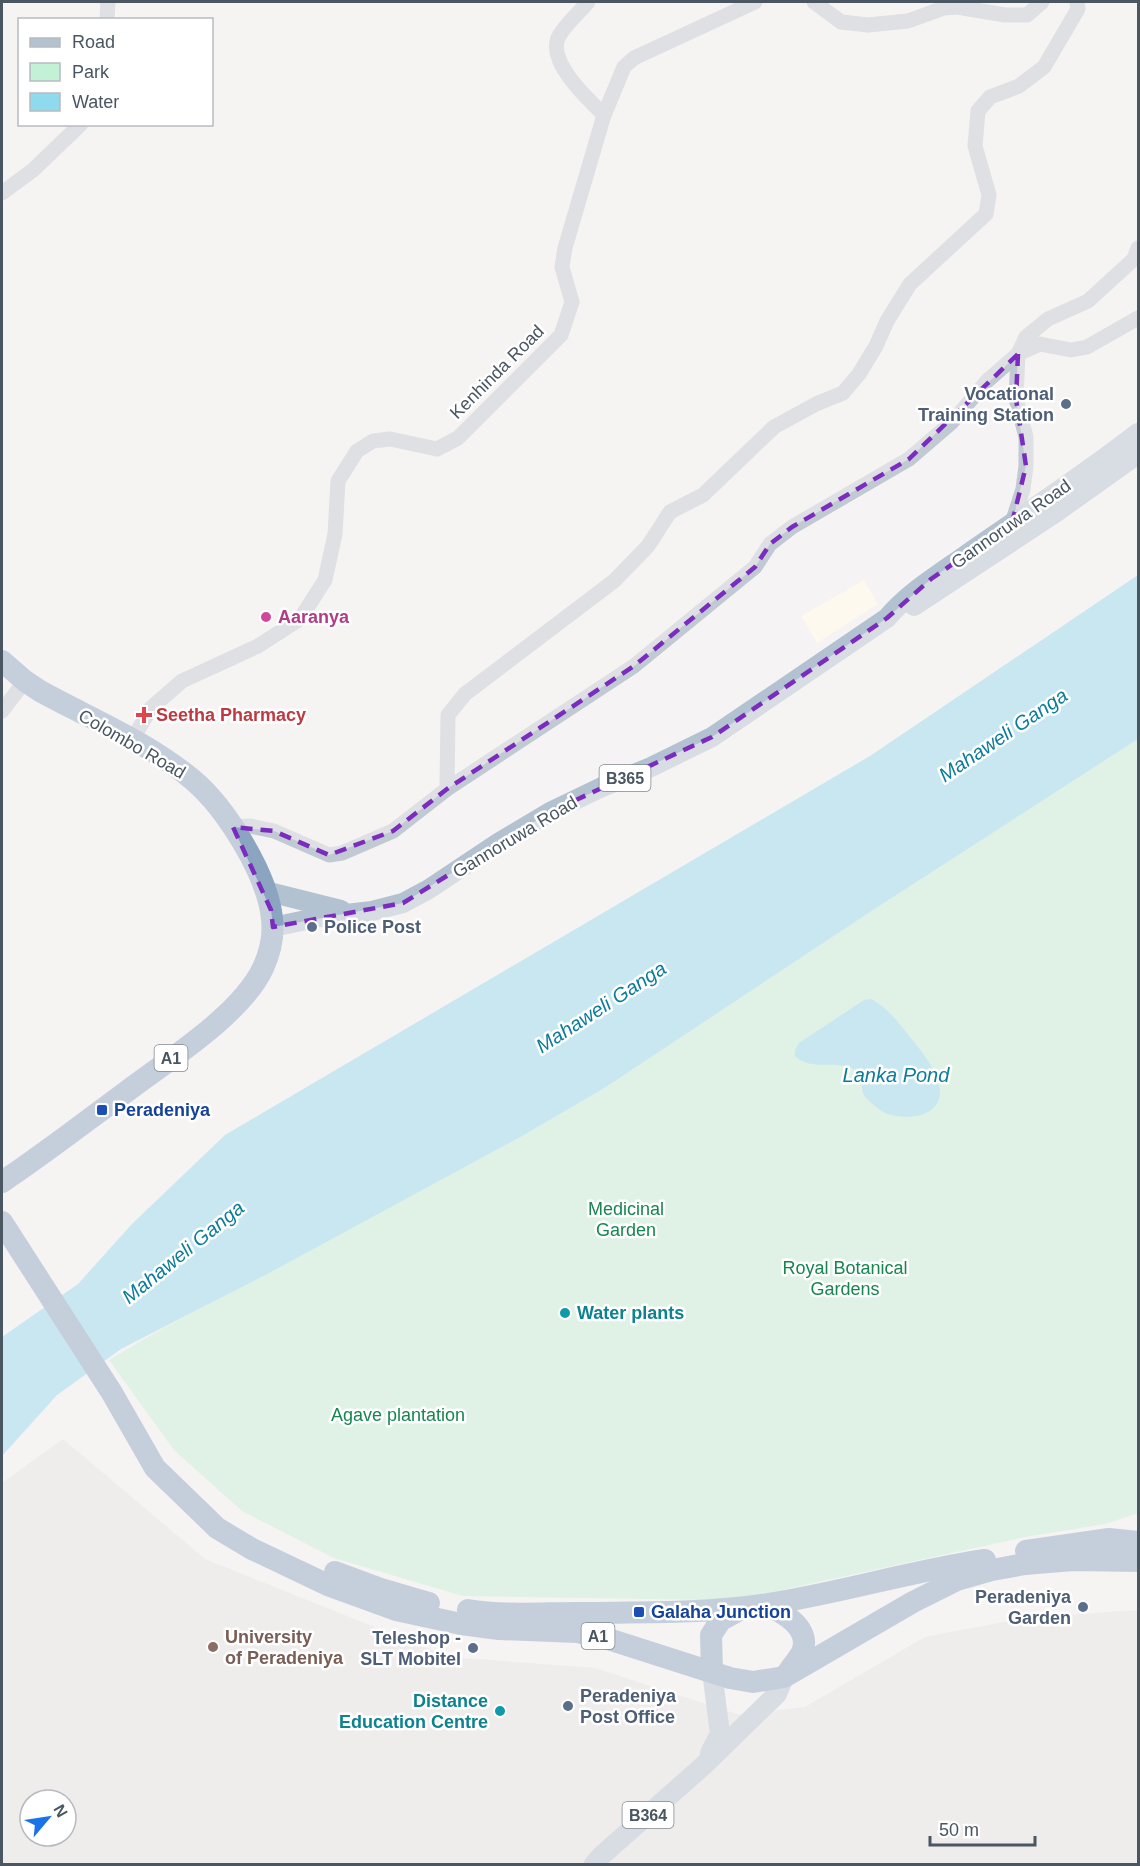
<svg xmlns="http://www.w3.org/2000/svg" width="1140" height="1866" font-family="Helvetica,sans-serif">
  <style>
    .commercial { fill: #fdf9ef }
    .education { fill: #e6e4e5; fill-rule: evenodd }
    .green { fill: #c3f1d5 }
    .water { fill: #90daee }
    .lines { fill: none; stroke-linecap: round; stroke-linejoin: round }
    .minor { stroke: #c1cad2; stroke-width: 15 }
    .major { stroke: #b3c2d1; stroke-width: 20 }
    .highway { stroke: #8ba5c1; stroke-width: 22 }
    .marked { fill: none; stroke: #7b2cbf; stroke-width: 4.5; stroke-dasharray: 12 8; stroke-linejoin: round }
    .service-dot { fill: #5c6f8a; stroke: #fff; stroke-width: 2 }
    .hotel-dot { fill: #d1479c; stroke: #fff; stroke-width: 2 }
    .health-dot { fill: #e0444e; stroke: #fff; stroke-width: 2 }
    .transit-dot { fill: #1a4fb4; stroke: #fff; stroke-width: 2 }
    .culture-dot { fill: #0f9aa8; stroke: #fff; stroke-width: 2 }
    .education-dot { fill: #8d6e63; stroke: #fff; stroke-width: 2 }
    .labels { text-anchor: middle; stroke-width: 5; stroke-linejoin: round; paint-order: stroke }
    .shield { fill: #fff; stroke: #808990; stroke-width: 1.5 }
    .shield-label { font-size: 16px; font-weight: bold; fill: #4a5661 }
    .street-label { font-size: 18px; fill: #4a5661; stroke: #fff }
    .service-label { font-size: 18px; font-weight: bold; fill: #4e5e75; stroke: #fff; text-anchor: end }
    .hotel-label { font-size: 18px; font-weight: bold; fill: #b23c85; stroke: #fff; text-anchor: start }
    .health-label { font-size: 18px; font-weight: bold; fill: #be3a42; stroke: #fff; text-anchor: start }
    .transit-label { font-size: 18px; font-weight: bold; fill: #164399; stroke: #fff; text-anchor: start }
    .park-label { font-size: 18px; fill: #17864f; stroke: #fff }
    .culture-label { font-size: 18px; font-weight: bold; fill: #0d838f; stroke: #fff; text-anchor: start }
    .education-label { font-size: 18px; font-weight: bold; fill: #785e54; stroke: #fff; text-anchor: start }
    .water-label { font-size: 20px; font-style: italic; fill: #0c7c9b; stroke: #fff }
  </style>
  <rect width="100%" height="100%" fill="#f5f3f3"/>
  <path class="commercial" d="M864 580 878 604 817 643 801 616Z"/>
  <path class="education" d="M63 1439 205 1559 449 1657 595 1668 740 1715 805 1707 925 1637 1025 1618 1138 1610V1864H2V1483ZM30 1800H66V1836H30Z"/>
  <path class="green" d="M1138 739V1513L1105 1524 1025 1537 749 1597 716 1600 463 1596 334 1558 242 1511 174 1450 109 1360 151 1335 524 1135 606 1087 870 912Z"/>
  <g class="water">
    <path d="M1138 575V739L870 912 606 1087 524 1135 269 1273 121 1349 57 1395 2 1456V1337L78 1284 132 1224 225 1135 870 756Z"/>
    <path d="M871 999C887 1007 899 1023 910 1037 926 1056 962 1101 921 1115 911 1118 894 1117 885 1113 878 1109 868 1101 864 1095 860 1087 864 1074 856 1070 837 1059 811 1072 795 1056V1050L799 1043 864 1000Z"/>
  </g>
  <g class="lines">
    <g class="minor">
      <path d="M588 2C579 13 564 25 558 38 548 63 588 99 604 115"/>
      <path d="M814 2 841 22 868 25 908 21 944 8 957 7 1005 15H1027L1042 2"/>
      <path d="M107 20 108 2"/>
      <path d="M2 193 33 170 81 124"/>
      <path d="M1012 523 1023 489 1026 466V437L1016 399 1018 354 1026 337 1048 319 1088 301 1134 259 1138 248"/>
      <path d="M2 711 25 681"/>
      <path d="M132 740 151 708 182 681 258 646 300 619 325 580 335 534 338 481 357 451 373 441 390 439 437 449 458 438 561 335 572 302 562 267 565 248 604 115 624 67 634 58 755 2"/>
      <path d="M447 789 448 715 465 694 614 581 648 546 670 512 703 495 774 427 816 404 843 393 859 374 876 346 887 321 910 284 986 214 989 195 975 146 978 111 990 97 1019 86 1044 67 1078 9 1077 2"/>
      <path d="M233 827 250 826 274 831 329 855 342 853 393 831 447 789 634 666 755 567 770 544 792 527 909 459 952 422 987 381 1018 354 1040 344 1071 350 1087 347 1138 318"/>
    </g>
    <g class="major">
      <path d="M914 606 1055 513 1138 454"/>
      <path d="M265 891 341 910"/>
      <path d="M273 927 320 917 372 911 403 903 429 889 498 843 550 812 602 787 651 767 712 737 887 618C910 591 941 573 970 552 1026 513 1084 475 1138 433"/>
      <path d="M710 1753 720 1734 712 1671"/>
      <path d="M594 1864 601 1856 703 1766 777 1694 784 1677"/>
    </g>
    <g class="highway">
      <path d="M2 661 25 681 40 691C91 719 148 742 193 780 226 808 268 875 272 919 274 936 270 953 263 968 241 1015 168 1060 126 1092 85 1122 44 1154 2 1182"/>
      <path d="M2 1222 112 1393 155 1468 217 1528 252 1549 330 1586 396 1610 461 1624 499 1629 577 1632 605 1638 730 1678 753 1682 784 1677 913 1602 957 1580 992 1570 1025 1564 1073 1560 1138 1561"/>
      <path d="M1026 1551 1109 1539 1138 1542"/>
      <path d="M335 1572 381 1589 429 1603"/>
      <path d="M764 1605C783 1611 814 1630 801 1654 797 1661 791 1667 787 1674"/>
      <path d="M468 1610C503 1616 541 1613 577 1613 638 1612 701 1614 762 1605 837 1594 910 1571 985 1560"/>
      <path d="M712 1671 711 1635 721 1620 743 1608"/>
    </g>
  </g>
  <path d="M0 0H1140V1866H0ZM1018 354 1016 399 1026 466 1012 523 931 579 887 618 712 737 550 812 403 903 273 927 271 910 233 827 274 831 329 855 393 831 447 789 634 666 755 567 770 544 792 527 909 459Z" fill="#f5f3f3" fill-opacity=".55" fill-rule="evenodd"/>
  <path class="marked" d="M1018 354 1016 399 1026 466 1012 523 931 579 887 618 712 737 550 812 403 903 273 927 271 910 233 827 274 831 329 855 393 831 447 789 634 666 755 567 770 544 792 527 909 459Z"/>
  <g class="service-dot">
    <circle cx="1066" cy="404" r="6"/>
    <circle cx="312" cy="927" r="6"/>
    <circle cx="1083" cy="1607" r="6"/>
    <circle cx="473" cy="1648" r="6"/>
    <circle cx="568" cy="1706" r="6"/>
  </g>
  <circle class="hotel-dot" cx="266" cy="617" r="6"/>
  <path class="health-dot" d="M141 706h6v6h6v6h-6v6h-6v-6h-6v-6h6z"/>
  <g class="transit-dot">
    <rect x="96" y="1104" width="12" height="12" rx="3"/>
    <rect x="633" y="1606" width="12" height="12" rx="3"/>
  </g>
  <g class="culture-dot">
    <circle cx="565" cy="1313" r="6"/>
    <circle cx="500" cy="1711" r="6"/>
  </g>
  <circle class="education-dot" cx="213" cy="1647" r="6"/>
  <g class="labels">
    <g class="shield">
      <rect x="599.5" y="765" width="51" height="26" rx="4.5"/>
      <rect x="154.5" y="1045" width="33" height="26" rx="4.5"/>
      <rect x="581.5" y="1623" width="33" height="26" rx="4.5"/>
      <rect x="622.5" y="1802" width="51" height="26" rx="4.5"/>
    </g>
    <g class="shield-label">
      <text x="625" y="784">B365</text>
      <text x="171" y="1064">A1</text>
      <text x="598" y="1642">A1</text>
      <text x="648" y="1821">B364</text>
    </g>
    <g class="street-label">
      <text transform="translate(497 372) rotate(-45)" y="6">Kenhinda Road</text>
      <text transform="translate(1011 524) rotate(-35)" y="6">Gannoruwa Road</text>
      <text transform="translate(132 744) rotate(30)" y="6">Colombo Road</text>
      <text transform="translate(515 837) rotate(-31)" y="6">Gannoruwa Road</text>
    </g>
    <g class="service-label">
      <text x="1054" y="400">Vocational<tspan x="1054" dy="21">Training Station</tspan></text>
      <text x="324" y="933" text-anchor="start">Police Post</text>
      <text x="1071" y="1603">Peradeniya<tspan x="1071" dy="21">Garden</tspan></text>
      <text x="461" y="1644">Teleshop -<tspan x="461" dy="21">SLT Mobitel</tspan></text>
      <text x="580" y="1702" text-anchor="start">Peradeniya<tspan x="580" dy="21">Post Office</tspan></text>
    </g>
    <g class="hotel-label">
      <text x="278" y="623">Aaranya</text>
    </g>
    <g class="health-label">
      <text x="156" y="721">Seetha Pharmacy</text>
    </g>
    <g class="transit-label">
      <text x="114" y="1116">Peradeniya</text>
      <text x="651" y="1618">Galaha Junction</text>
    </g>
    <g class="park-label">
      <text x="626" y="1215">Medicinal<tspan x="626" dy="21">Garden</tspan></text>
      <text x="845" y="1274">Royal Botanical<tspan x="845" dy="21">Gardens</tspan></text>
      <text x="398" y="1421">Agave plantation</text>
    </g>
    <g class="culture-label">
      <text x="577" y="1319">Water plants</text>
      <text x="488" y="1707" text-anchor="end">Distance<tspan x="488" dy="21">Education Centre</tspan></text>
    </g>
    <g class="education-label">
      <text x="225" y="1643">University<tspan x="225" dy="21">of Peradeniya</tspan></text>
    </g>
    <g class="water-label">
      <text transform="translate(1003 735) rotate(-34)" y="7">Mahaweli Ganga</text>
      <text transform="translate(601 1007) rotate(-33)" y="7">Mahaweli Ganga</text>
      <text x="896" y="1082">Lanka Pond</text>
      <text transform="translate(183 1252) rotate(-39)" y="7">Mahaweli Ganga</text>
    </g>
  </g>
  <rect width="1140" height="1866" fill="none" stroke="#4a5661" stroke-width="6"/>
  <rect x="18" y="18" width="195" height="108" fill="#ffffff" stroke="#b7bbc0" stroke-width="1.5"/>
  <rect x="30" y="38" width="30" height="9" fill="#b3c2d1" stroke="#b7bbc0" stroke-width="1.5"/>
  <text x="72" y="48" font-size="18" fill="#4a5661">Road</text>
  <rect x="30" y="63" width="30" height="18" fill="#c3f1d5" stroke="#b7bbc0" stroke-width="1.5"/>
  <text x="72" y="78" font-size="18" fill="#4a5661">Park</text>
  <rect x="30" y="93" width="30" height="18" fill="#90daee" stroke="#b7bbc0" stroke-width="1.5"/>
  <text x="72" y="108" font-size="18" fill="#4a5661">Water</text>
  <g transform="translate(48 1818) rotate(61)"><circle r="28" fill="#ffffff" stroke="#b7bbc0" stroke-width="1.5"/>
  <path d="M0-4.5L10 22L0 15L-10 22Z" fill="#1a73e8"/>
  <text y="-9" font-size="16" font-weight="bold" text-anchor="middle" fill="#4a5661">N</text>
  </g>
  <path d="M930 1836v9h105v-9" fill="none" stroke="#4a5661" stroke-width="3"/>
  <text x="939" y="1836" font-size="18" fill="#4a5661" stroke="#ffffff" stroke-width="4.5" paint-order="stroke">50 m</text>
</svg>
